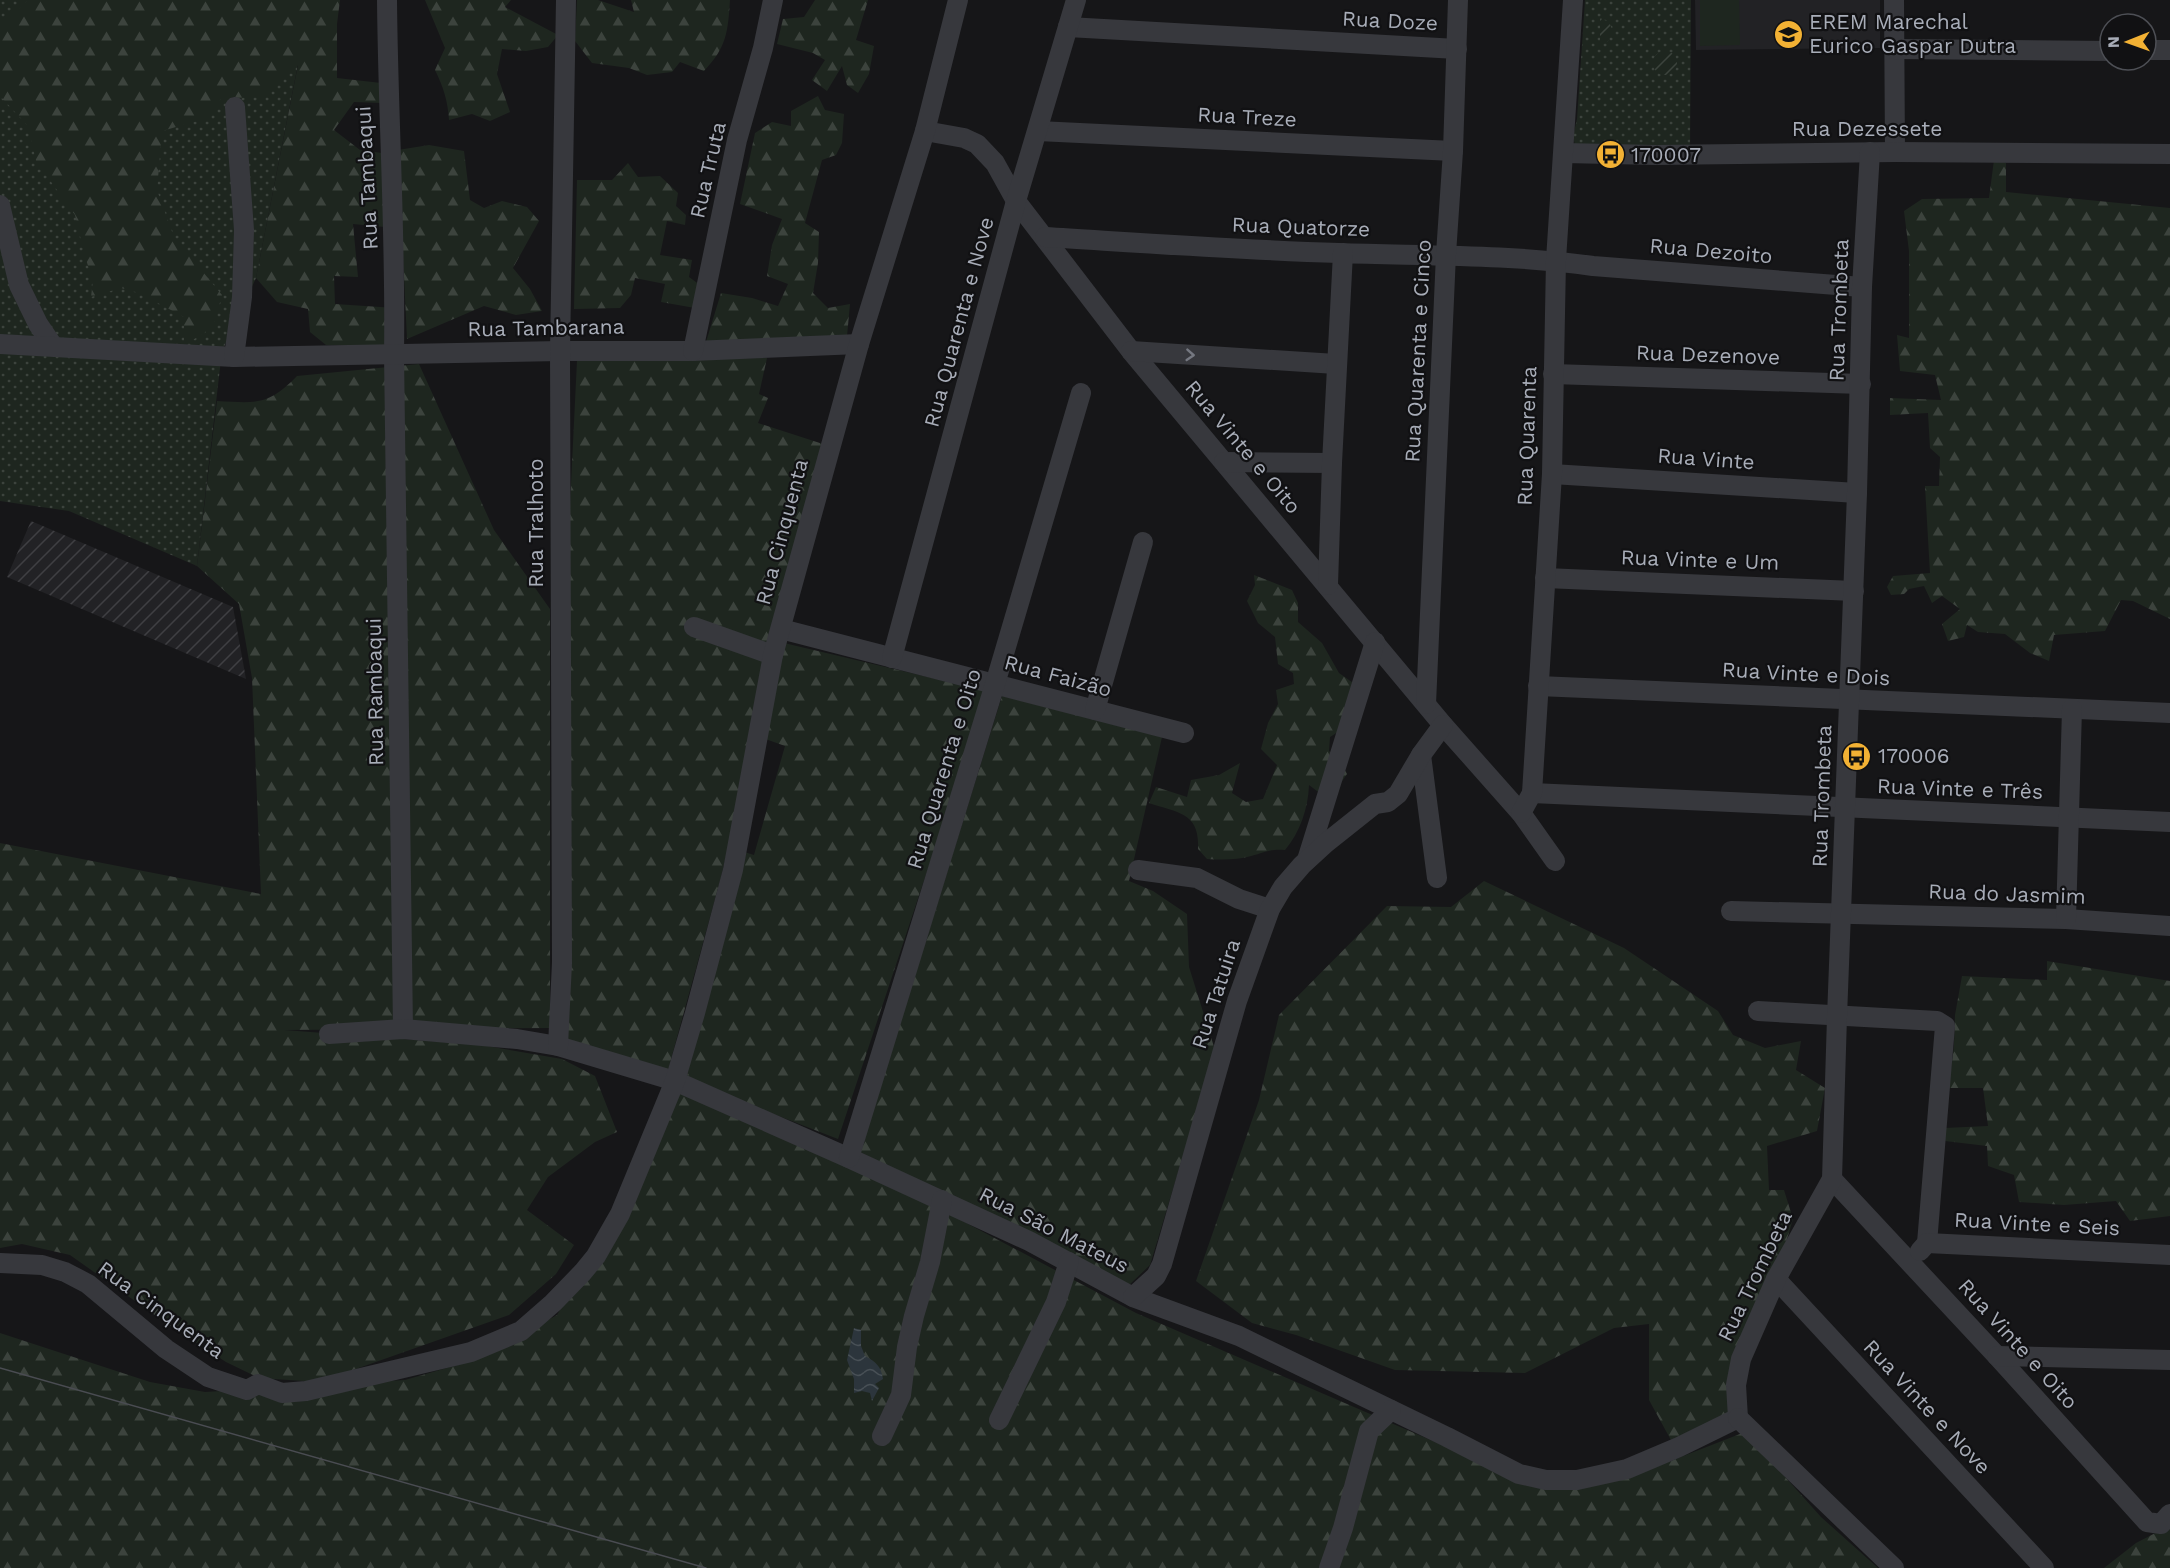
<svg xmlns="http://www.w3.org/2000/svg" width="2170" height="1568" font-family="'Work Sans',sans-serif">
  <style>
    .built { fill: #222225 }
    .industrial { fill: url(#industrial-furrows) }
    .grass { fill: url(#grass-dots) }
    .forest { fill: url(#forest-firs) }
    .garden { fill: url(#garden-furrows) }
    .pitch { fill: #1e261f }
    .water { fill: url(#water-waves) }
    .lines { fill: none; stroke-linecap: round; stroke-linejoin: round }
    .minor { stroke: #37383d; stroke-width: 20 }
    .tram { stroke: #4a4c52; stroke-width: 1.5 }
    .oneway { stroke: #757881 }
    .labels { text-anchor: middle; stroke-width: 4.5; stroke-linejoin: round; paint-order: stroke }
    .street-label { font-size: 21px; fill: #a8adb8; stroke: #111113 }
    .poi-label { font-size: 21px; fill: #a8adb8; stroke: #111113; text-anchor: start }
  </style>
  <defs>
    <pattern id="industrial-furrows" width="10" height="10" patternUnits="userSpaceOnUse" patternTransform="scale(1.5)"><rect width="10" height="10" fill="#222225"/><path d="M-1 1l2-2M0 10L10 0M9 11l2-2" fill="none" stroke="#3f3f43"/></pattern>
    <pattern id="grass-dots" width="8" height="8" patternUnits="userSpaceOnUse" patternTransform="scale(1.5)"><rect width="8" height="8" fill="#1e261f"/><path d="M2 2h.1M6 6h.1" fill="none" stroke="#3c433d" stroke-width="1.8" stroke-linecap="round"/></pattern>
    <pattern id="forest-firs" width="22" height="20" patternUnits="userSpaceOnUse" patternTransform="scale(1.5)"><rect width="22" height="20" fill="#1e261f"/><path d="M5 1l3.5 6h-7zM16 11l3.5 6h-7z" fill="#3c433d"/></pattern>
    <pattern id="garden-furrows" width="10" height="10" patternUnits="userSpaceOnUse" patternTransform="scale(1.5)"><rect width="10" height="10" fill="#1e261f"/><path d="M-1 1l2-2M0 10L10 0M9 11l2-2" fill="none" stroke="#3c433d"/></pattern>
    <pattern id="water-waves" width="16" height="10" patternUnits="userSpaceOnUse" patternTransform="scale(1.5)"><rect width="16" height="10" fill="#2c353c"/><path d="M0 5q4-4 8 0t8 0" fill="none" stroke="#485056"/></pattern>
  </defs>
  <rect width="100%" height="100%" fill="#161618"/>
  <path class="built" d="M1695 0H1880V48L1696 50Z"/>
  <path class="industrial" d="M31 521 233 607 246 679 7 577Z"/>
  <g class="grass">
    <path d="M0 0H302L298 64 256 278 222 351 197 566 69 511 0 501Z"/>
    <path d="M1585 0H1691L1690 154 1575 145 1573 136 1577 119Z"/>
  </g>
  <g class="forest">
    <path d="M28 0H340L337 24V78L381 83 382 103 354 102 334 130 360 150 382 153 385 227 353 224 358 277 334 276 335 304 395 308 385 346 326 345 310 332 308 309 277 302 256 278 298 65 262 97 222 98 204 119 162 131 157 190 174 237 222 295 213 328 184 345V317L139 293 121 288 91 297 93 280 85 257 75 215 36 161 28 126 0 96V21L9 18Z"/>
    <path d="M425 0H511L505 7 558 35 548 47 526 51 502 49 497 74 510 112 490 121 472 114 449 120C448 101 443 86 435 70L445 48Z"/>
    <path d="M577 0H598L634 12 631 0H730C728 31 727 47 704 71L680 62 672 72 647 75 629 68 592 63 575 41Z"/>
    <path d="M815 0H868L856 40 874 46 869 74 858 93 847 85 842 66 827 91 812 80 825 60 813 53 777 44 783 19 804 17Z"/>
    <path d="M818 96 825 110 844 114 842 143 836 155 822 160 805 223 819 232 818 263 813 293 828 308 850 304 847 336 706 342 721 293 752 298 778 306 788 284 767 276 772 245 782 219 740 204 755 133 772 122 791 126V111Z"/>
    <path d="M429 145 464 151 470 200 484 208 502 201 527 207 539 221 513 268 530 289 542 311 516 315 484 306 407 339 398 150Z"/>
    <path d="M1994 160 2006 163V192L2170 208V619L2133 601 2121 600 2105 631 2054 635 2049 661 2030 653 2005 634 1978 632 1967 625 1964 637 1948 641 1942 624 1960 609 1942 596 1932 603 1924 586 1909 589 1904 594 1891 595 1887 587 1893 576 1930 573 1925 486H1939L1940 457 1930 448 1928 413 1890 415V398L1941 400 1935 375 1900 371 1897 335 1909 338V251L1904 211 1922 199 1989 198Z"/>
    <path d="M628 163 638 177 660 176 678 193 676 206 686 215 685 225 667 221 660 255 692 260 689 277 700 285 695 308 661 302 665 284 635 278 631 295 620 308 574 309 577 180H612Z"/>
    <path d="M767 358 759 394 768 398 758 423 826 445 720 881 668 1070 562 1043 564 629 577 361Z"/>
    <path d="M419 364 494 530 550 609V1028L284 1030 481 1045 562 1059 595 1076 617 1132 595 1142 548 1177 527 1210 574 1245 556 1274 509 1315 319 1382 259 1378 226 1362 166 1323 70 1255 22 1244 0 1248V843L261 894 252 678 239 604 197 566 217 401C256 403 268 406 297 376Z"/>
    <path d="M1254 575 1292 590 1298 603V622L1322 643 1339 673 1359 687 1349 725 1330 737 1329 751 1340 761 1347 774 1329 800 1309 785C1308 809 1300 832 1285 850 1268 849 1266 852 1251 856 1237 860 1222 860 1207 859L1198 849C1200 812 1178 813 1149 803L1156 787 1187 797 1191 780 1219 775 1240 763 1232 793 1246 802 1263 799 1277 765 1261 749 1268 723 1278 704 1276 690 1294 684 1293 673 1278 664 1275 637 1258 623 1247 601 1255 585Z"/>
    <path d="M784 643 987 691 838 1139 686 1080 738 850 754 855 785 746 760 737Z"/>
    <path d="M1002 696 1162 737 1129 881 1153 891 1187 914 1189 967 1215 1050 1150 1265 1127 1287 860 1152Z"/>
    <path d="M1484 881 1624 948 1718 1011 1733 1035 1765 1048 1801 1041 1796 1070 1825 1088 1817 1131 1767 1146 1769 1190H1784L1793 1219 1734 1417 1672 1442 1649 1400V1324L1614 1328 1525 1373 1395 1370 1296 1335 1252 1323 1196 1281 1259 1100 1279 1015 1387 906 1451 907Z"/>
    <path d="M2047 961 2170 981V1216L2130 1221 2116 1201 2064 1205 2019 1202 2014 1175 1988 1166 1987 1146 1945 1141V1128L1988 1126 1983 1088H1949L1954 1045 1955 1015 1962 976 2047 980Z"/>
    <path d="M675 1081 810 1140 1136 1313 1546 1490 1622 1480 1745 1432 1821 1517 1878 1568H0V1333L150 1382 205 1392 405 1380 478 1359 557 1315 626 1199Z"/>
    <path d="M2170 1523V1568H2104L2136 1543 2167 1527Z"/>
  </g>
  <g class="garden">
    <path d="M1600 18 1609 22 1612 29 1608 41 1600 46Z"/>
    <circle cx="1665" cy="63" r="12"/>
  </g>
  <path class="pitch" d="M1700 0H1739L1740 45 1700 46Z"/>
  <path class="water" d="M854 1328 861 1330V1346L865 1356C876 1362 881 1366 883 1379L875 1384 879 1388 872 1401 870 1393 862 1391 854 1393V1379L847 1360Z"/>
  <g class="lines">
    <g class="minor">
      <path d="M387 0C388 118 396 236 394 354L403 1029"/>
      <path d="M1894 0 1895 152"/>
      <path d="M1068 27 1457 49"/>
      <path d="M1894 49 2110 51"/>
      <path d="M2146 50H2170"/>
      <path d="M925 131 964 138 977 144 995 163 1016 201 1131 351 1443 725 1521 813 1555 861"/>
      <path d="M1038 131 1453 151"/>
      <path d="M1564 153 1656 155 1895 152 2170 154"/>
      <path d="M0 205 19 285 38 324 53 346"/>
      <path d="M1045 237C1143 243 1241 250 1339 253 1424 256 1508 254 1593 266L1862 287"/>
      <path d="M0 344 234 357 560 351H693L859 344"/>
      <path d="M693 351 737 140 763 48 773 0"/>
      <path d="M1131 351 1336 364"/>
      <path d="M234 357 242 297 244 230 235 107"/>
      <path d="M1553 374 1861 384"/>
      <path d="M1224 462 1332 463"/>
      <path d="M1552 474 1857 493"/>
      <path d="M1545 578 1854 591"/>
      <path d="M1328 585 1332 463 1343 253"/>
      <path d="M694 627 773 655"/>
      <path d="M781 629 1184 733"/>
      <path d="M892 658 1016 201 1076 0"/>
      <path d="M1538 686 2170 713"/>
      <path d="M1426 704 1446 254 1453 151 1458 0"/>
      <path d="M1095 710 1143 542"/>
      <path d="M1421 755 1437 878"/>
      <path d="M1532 793 2170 822"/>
      <path d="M1521 813 1532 793 1552 474 1556 260 1573 0"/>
      <path d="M1307 860 1375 642"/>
      <path d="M1138 870 1197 878 1239 899 1270 909"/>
      <path d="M1731 911 2066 919 2170 926"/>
      <path d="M2066 919 2072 709"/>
      <path d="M1758 1011 1937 1021 1945 1026 1927 1243"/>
      <path d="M329 1034 403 1029 517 1039 558 1046 675 1081 849 1158 1029 1241 1133 1297 1239 1336 1447 1437 1519 1474 1546 1480H1577L1627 1469 1679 1447 1738 1418"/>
      <path d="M558 1046 562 963 560 351 566 0"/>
      <path d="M849 1158 995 684 1081 393"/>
      <path d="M1832 1179 1997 1356 2147 1522 2161 1524 2170 1514"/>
      <path d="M1920 1251 1927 1243 2170 1255"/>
      <path d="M0 1263 42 1265 65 1272 88 1284 166 1349 208 1377 247 1390 258 1384 282 1393 306 1391 471 1352 521 1331 553 1303 583 1272 596 1256 620 1214 675 1081 695 1013 733 870 773 655 859 344 925 131 958 0"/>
      <path d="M1776 1279 2044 1568"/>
      <path d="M1133 1297 1156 1276 1162 1264 1237 1001 1270 909 1283 887 1302 865 1326 843 1375 804 1388 802 1398 794 1421 755 1443 725"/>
      <path d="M1997 1356 2170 1360"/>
      <path d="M1738 1418 1736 1385 1741 1359 1776 1279 1832 1179 1837 1017 1857 493 1862 287 1870 152"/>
      <path d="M1738 1418 1894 1568"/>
      <path d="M999 1420 1056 1302 1069 1262"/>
      <path d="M882 1436 901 1395 907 1347 914 1316 930 1262 942 1200"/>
      <path d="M1329 1568 1343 1528 1369 1431 1391 1410"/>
    </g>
    <path class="tram" d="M0 1368 706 1568"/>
  </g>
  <defs><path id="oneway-chevron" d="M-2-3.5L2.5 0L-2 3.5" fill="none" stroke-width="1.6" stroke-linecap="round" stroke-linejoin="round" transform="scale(1.5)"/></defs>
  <use class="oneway" href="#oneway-chevron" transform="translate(1190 355) rotate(4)"/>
  <defs>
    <symbol id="school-disc" viewBox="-11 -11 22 22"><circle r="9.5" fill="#f2b134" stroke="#111113"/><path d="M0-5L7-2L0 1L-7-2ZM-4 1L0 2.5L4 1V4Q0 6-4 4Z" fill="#111"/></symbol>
    <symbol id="bus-disc" viewBox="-11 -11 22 22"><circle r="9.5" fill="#f2b134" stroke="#111113"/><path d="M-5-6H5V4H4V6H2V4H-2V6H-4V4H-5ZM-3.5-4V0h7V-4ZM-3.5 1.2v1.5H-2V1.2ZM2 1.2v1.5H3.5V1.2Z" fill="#111"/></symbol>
  </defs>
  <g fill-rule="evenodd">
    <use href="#school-disc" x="1772" y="18" width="33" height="33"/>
    <use href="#bus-disc" x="1594" y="138" width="33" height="33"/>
    <use href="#bus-disc" x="1840" y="740" width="33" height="33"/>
  </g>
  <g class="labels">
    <g class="street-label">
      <text transform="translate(1390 21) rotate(3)" y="7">Rua Doze</text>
      <text transform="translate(1247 117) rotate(3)" y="7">Rua Treze</text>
      <text x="1867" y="136">Rua Dezessete</text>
      <text transform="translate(708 170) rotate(-77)" y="7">Rua Truta</text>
      <text transform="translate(367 178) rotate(-93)" y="7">Rua Tambaqui</text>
      <text transform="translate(1301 227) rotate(2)" y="7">Rua Quatorze</text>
      <text transform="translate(1711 251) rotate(5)" y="7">Rua Dezoito</text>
      <text transform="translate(1839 310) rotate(-88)" y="7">Rua Trombeta</text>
      <text transform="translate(959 322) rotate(-75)" y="7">Rua Quarenta e Nove</text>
      <text transform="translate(546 328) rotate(-1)" y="7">Rua Tambarana</text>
      <text transform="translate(1418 351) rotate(-87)" y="7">Rua Quarenta e Cinco</text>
      <text transform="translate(1708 355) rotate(2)" y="7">Rua Dezenove</text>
      <text transform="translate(1527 436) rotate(-88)" y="7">Rua Quarenta</text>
      <text transform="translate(1243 447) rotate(50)" y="7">Rua Vinte e Oito</text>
      <text transform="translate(1706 459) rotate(4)" y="7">Rua Vinte</text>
      <text transform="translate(536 523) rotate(-90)" y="7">Rua Tralhoto</text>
      <text transform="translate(782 532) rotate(-75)" y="7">Rua Cinquenta</text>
      <text transform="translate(1700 560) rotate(2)" y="7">Rua Vinte e Um</text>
      <text transform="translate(1806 674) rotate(3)" y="7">Rua Vinte e Dois</text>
      <text transform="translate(1058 676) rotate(15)" y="7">Rua Faizão</text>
      <text transform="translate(375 692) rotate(-91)" y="7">Rua Rambaqui</text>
      <text transform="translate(944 769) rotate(-73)" y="7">Rua Quarenta e Oito</text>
      <text transform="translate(1960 789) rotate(2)" y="7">Rua Vinte e Três</text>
      <text transform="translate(1822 796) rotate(-88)" y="7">Rua Trombeta</text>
      <text transform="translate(2007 894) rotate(2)" y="7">Rua do Jasmim</text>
      <text transform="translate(1216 994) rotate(-72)" y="7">Rua Tatuira</text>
      <text transform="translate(2037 1224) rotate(3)" y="7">Rua Vinte e Seis</text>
      <text transform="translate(1054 1230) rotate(27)" y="7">Rua São Mateus</text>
      <text transform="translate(1755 1276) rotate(-64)" y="7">Rua Trombeta</text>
      <text transform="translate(161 1310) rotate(36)" y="7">Rua Cinquenta</text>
      <text transform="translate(2018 1344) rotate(48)" y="7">Rua Vinte e Oito</text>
      <text transform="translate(1927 1407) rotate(47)" y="7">Rua Vinte e Nove</text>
    </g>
    <g class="poi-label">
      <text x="1809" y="29">EREM Marechal<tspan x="1809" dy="24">Eurico Gaspar Dutra</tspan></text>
      <text x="1631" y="162">170007</text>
      <text x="1878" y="763">170006</text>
    </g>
  </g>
  <g transform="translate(2128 42) rotate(269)"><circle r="28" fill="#111113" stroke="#4d4f55" stroke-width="1.5"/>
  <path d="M0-4.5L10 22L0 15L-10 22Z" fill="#f2b134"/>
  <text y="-9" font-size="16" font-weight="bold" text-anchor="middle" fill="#a8adb8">N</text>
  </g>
</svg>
